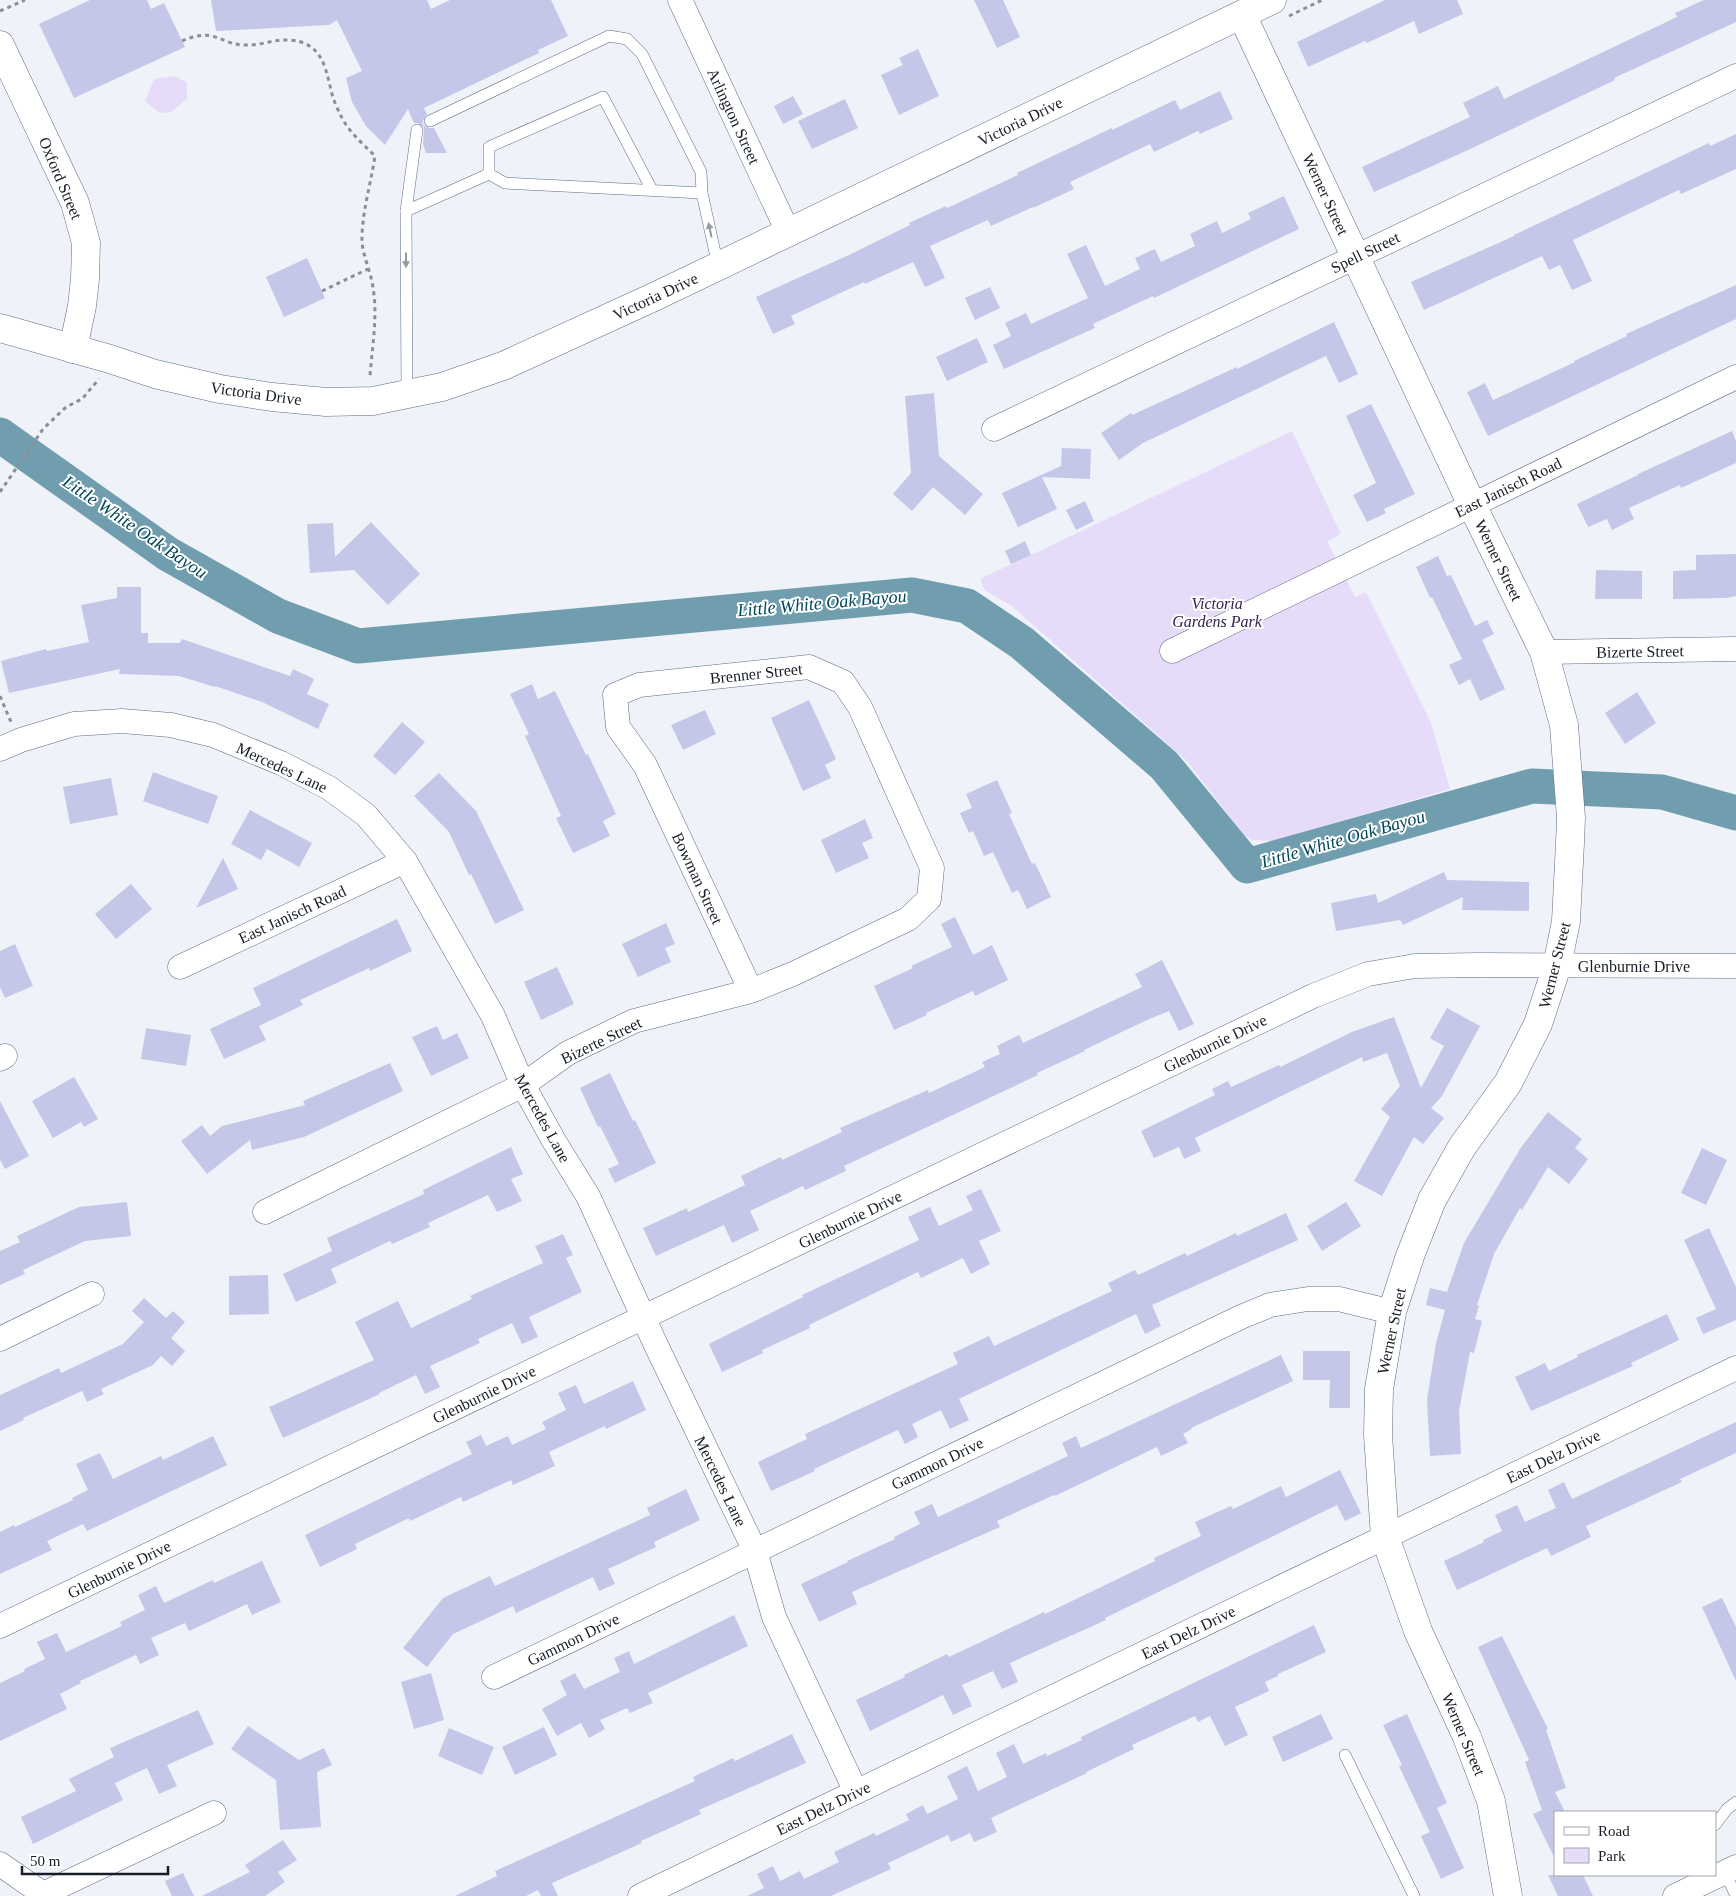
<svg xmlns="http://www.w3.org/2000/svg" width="1736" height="1896" font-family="Georgia,serif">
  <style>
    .green { fill: #e6dcfa }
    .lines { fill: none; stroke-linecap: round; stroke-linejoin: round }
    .river { stroke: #719eae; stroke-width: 35 }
    .building { fill: #c4c7e8 }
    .service-casing { stroke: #5c6b85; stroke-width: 12 }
    .minor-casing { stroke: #5c6b85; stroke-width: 25 }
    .tertiary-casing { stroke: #5c6b85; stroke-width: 29 }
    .path { stroke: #898f97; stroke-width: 3; stroke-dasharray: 4 4; stroke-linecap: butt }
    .service { stroke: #fff; stroke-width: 11 }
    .minor { stroke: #fff; stroke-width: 24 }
    .tertiary { stroke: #fff; stroke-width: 28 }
    .oneway { fill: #96999e }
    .labels { text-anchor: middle; stroke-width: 4; stroke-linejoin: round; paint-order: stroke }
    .street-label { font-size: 16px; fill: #161d27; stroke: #fff }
    .park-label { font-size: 16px; font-style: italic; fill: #352151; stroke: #fff }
    .water-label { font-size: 18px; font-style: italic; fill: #014758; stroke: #fff }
  </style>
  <rect width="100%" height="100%" fill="#eff3f9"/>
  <g class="green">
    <path d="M175 76 187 83V99L171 112 160 113 145 101 154 79Z"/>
    <path d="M1292 431 1341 534 1327 541 1355 597 1366 592 1431 723 1450 789 1274 841 1252 840 1244 835 1186 760 1013 607 985 590 980 579Z"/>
  </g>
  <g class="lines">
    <path class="river" d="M0 435 168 554 278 616 358 646 912 595 967 606 1022 643 1164 765 1247 866 1532 786 1662 792 1736 813"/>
  </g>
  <g class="building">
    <path d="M90 0H147L151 9 164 3 185 47 74 98 39 24Z"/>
    <path d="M211 0H427L431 9 450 0H551L568 36 538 50 539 53 424 108 427 114 423 120V125L429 128H434L447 153H426L423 144 424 127 418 123H414L408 109 385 145 366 126 352 102 346 78 362 71 337 20 329 25 216 31Z"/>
    <path d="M974 0H1003L1020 37 997 48Z"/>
    <path d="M1385 0H1457L1463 14 1419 34 1414 21 1367 43 1365 41 1308 67 1297 42Z"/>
    <path d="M1704 0H1736V22L1614 78 1615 80 1466 151 1374 192 1362 167 1470 117 1463 103 1498 86 1504 99 1677 17 1675 13Z"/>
    <path d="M918 49 939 96 899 115 881 75 903 65 899 58Z"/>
    <path d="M1220 91 1233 119 1200 134 1198 131 1154 152 1150 144 1070 182 1074 189 1033 208V207L991 226 988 220 930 246 945 278 925 287 913 262 865 284 864 282 791 316 795 324 773 334 756 297 851 254 910 225 909 223 946 206 947 208 1018 175 1017 173 1112 128V130L1175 100 1180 110Z"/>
    <path d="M793 96 803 114 783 124 774 106Z"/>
    <path d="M845 99 858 128 812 149 798 121Z"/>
    <path d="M1736 134V169L1681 194 1679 190 1573 240 1592 281 1572 290 1560 265 1549 270 1542 256 1424 310 1411 282 1514 236V235L1709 143 1710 146Z"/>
    <path d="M1284 196 1299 229 1154 298 1153 296 1093 324 1095 328 1004 369 993 345 1011 336 1005 323 1026 313 1031 324 1088 298 1067 254 1086 245 1105 286 1140 269 1135 258 1155 249 1161 262 1195 246 1190 234 1217 221 1222 233 1251 219 1248 213Z"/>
    <path d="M307 258 325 298 284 317 266 277Z"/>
    <path d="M1736 285V319L1488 436 1467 392 1485 383 1493 400 1575 362 1574 361 1627 336 1626 334Z"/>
    <path d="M990 287 1000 308 975 320 965 298Z"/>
    <path d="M1334 322 1358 374 1339 383 1326 356 1143 443 1119 460 1101 433 1131 413 1132 415 1237 367V369Z"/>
    <path d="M977 338 988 362 947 381 936 357Z"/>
    <path d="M934 393 939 456 983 494 965 515 933 487 912 511 893 494 911 473 905 396Z"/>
    <path d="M1371 404 1415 494 1384 509 1386 513 1367 522 1353 495 1376 483 1346 416Z"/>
    <path d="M1732 431 1736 441V463L1681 488 1680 485 1629 508 1634 519 1612 530 1607 519 1588 527 1577 504 1638 475V474Z"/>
    <path d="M1062 448 1091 449 1090 479 1042 477 1057 509 1018 527 1002 493 1061 466Z"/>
    <path d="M1085 501 1094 521 1076 530 1066 510Z"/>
    <path d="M371 522 420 574 388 605 354 570 310 573 307 524 333 523 335 557Z"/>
    <path d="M1025 541 1031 555 1011 564 1005 551Z"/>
    <path d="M1736 554V596L1726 598 1673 599V571L1696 570V555Z"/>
    <path d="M1438 556 1447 576 1451 575 1475 626 1487 620 1494 634 1482 640 1505 689 1480 701 1470 679 1459 685 1449 665 1462 659 1432 597 1430 598 1416 567Z"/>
    <path d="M1596 570 1642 571V599H1595Z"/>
    <path d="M117 587H141V633H148V643H180L182 639 290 676 293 669 314 679 307 694 329 704 318 729 262 702 215 686V687L179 676 119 674 120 669 9 693 1 661 46 649 47 651 89 642 81 605 117 598Z"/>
    <path d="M532 684 538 699 555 691 586 755 588 754 616 814 603 821 610 836 573 853 556 818 561 816 525 736 529 734 510 694Z"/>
    <path d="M1637 692 1656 723 1625 744 1605 713Z"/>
    <path d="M809 700 836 759 825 765 831 778 803 791 771 718Z"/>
    <path d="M705 710 716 734 683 750 671 725Z"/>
    <path d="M402 722 425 742 395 775 373 756Z"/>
    <path d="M153 772 218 796 208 824 143 801Z"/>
    <path d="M439 773 476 811 524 910 495 924 471 874 469 875 449 832 414 796Z"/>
    <path d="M111 778 118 815 70 824 63 787Z"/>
    <path d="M997 780 1012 813 1009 814 1032 864 1035 863 1051 897 1027 909 1018 890 1012 893 993 852 984 856 973 831 969 833 960 813 972 808 966 794Z"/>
    <path d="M250 810 312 843 299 867 267 849 261 860 231 844Z"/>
    <path d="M865 819 873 838 862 843 869 858 836 873 821 840Z"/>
    <path d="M223 858 238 889 196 908Z"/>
    <path d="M1444 872 1447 880 1529 882V911L1462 910 1463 897 1403 925 1400 920 1336 931 1331 903 1376 894 1378 903Z"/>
    <path d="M131 884 152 909 116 939 95 914Z"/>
    <path d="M955 917 973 955 992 945 1008 980 975 996 973 991 926 1013 927 1015 894 1030 874 986 913 968 911 966 952 947 941 924Z"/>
    <path d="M397 919 412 951 370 971 369 968 300 1000 303 1005 259 1026 266 1040 224 1059 210 1029 261 1005 253 988Z"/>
    <path d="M666 923 675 944 665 948 671 962 638 977 622 944Z"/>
    <path d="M15 944 33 986 5 998 0 987V951Z"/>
    <path d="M1162 960 1194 1024 1179 1031 1169 1011 1147 1020 1084 1050 1085 1051 1037 1073 1038 1075 844 1166 846 1171 805 1190 803 1186 750 1211 759 1230 732 1243 724 1225 656 1256 643 1228 687 1208 688 1212 745 1185 741 1176 781 1157 782 1160 842 1132 840 1128 928 1090 929 1093 985 1067 982 1062 1000 1054 997 1046 1019 1035 1023 1043 1142 987 1135 974Z"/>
    <path d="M557 967 574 1004 541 1020 524 982Z"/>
    <path d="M1447 1008 1480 1026 1442 1096 1431 1108 1444 1118 1423 1144 1414 1137 1382 1196 1354 1181 1390 1117 1381 1109 1400 1086 1387 1053 1363 1062 1362 1057 1195 1138 1201 1151 1184 1159 1179 1147 1154 1158 1141 1131 1215 1095 1212 1089 1228 1081 1231 1087 1279 1065 1280 1067 1352 1032 1394 1017 1421 1088 1444 1046 1430 1038Z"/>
    <path d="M437 1026 443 1040 457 1033 469 1058 431 1076 412 1037Z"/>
    <path d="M146 1028 191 1035 186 1066 141 1059Z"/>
    <path d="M390 1063 403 1091 304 1137 252 1150 250 1140 207 1174 181 1141 202 1125 210 1136 222 1126 305 1105 303 1101Z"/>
    <path d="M610 1073 633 1121 635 1120 656 1163 615 1183 608 1169 619 1164 600 1126 598 1127 580 1088Z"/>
    <path d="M74 1077 98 1119 84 1127 81 1122 53 1138 32 1101Z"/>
    <path d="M0 1101 29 1156 5 1169 0 1160Z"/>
    <path d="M1548 1112 1582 1139 1575 1148 1588 1159 1569 1184 1548 1167 1522 1210 1520 1208 1494 1254 1477 1305 1479 1306 1475 1319 1482 1321 1474 1353 1470 1352 1459 1411 1461 1454 1430 1456 1427 1400 1436 1343 1445 1310 1426 1305 1430 1288 1447 1292 1464 1243 1520 1149Z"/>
    <path d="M511 1147 523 1174 511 1179 522 1201 497 1212 488 1195 428 1223 430 1227 392 1244 390 1241 331 1269 337 1283 296 1302 283 1274 332 1251 327 1238 424 1194 423 1190Z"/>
    <path d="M1702 1148 1727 1160 1706 1205 1681 1193Z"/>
    <path d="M981 1189 1001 1231 979 1241 990 1264 971 1274 963 1258 921 1278 918 1272 809 1325 810 1328 762 1350 763 1353 722 1372 709 1344 803 1297 802 1295 919 1240 908 1217 930 1207 939 1226 973 1210 966 1196Z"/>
    <path d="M127 1202 131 1236 85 1241 23 1270 25 1274 0 1285V1251L20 1242 17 1236 79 1207Z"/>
    <path d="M1346 1202 1361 1226 1322 1251 1307 1226Z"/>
    <path d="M1286 1213 1298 1240 1152 1305 1161 1326 1145 1334 1136 1314 959 1399 969 1420 950 1429 941 1410 912 1424 918 1437 905 1444 898 1430 814 1469 815 1471 771 1491 758 1462 807 1439 805 1434 958 1364 953 1353 989 1336 994 1346 1112 1291 1108 1283 1135 1270 1138 1275 1185 1253 1187 1256 1236 1233 1237 1236Z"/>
    <path d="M1709 1228 1736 1287V1320L1703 1334 1696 1318 1716 1309 1684 1240Z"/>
    <path d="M563 1234 573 1255 566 1258 582 1292 529 1317 538 1337 522 1344 512 1323 478 1339 480 1343 430 1366 440 1387 425 1394 416 1375 379 1393 380 1394 283 1438 269 1407 374 1360 355 1322 398 1301 411 1328 472 1299 470 1296 543 1263 535 1246Z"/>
    <path d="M268 1275 269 1314 229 1315V1276Z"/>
    <path d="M144 1298 166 1318 173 1311 185 1322 171 1338 185 1351 172 1366 161 1356 153 1365 101 1389 104 1394 87 1402 82 1391 23 1418 24 1420 0 1431V1395L59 1368 61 1373 123 1344 144 1322 132 1311Z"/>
    <path d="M1667 1314 1679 1340 1631 1363 1633 1366 1531 1411 1515 1377 1545 1363 1549 1371 1578 1357 1577 1355Z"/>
    <path d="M1303 1351H1350V1408H1329L1330 1380H1303Z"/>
    <path d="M1281 1355 1293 1381 1191 1428 1192 1429 1183 1434 1188 1443 1161 1456 1157 1447 1055 1496 1054 1495 997 1521 1000 1527 852 1592 857 1604 819 1622 801 1584 848 1562 847 1561 895 1539 894 1537 920 1524 914 1512 932 1504 938 1517 1068 1456 1062 1443 1076 1436 1081 1448Z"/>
    <path d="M633 1381 646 1410 606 1429 605 1426 549 1452 555 1466 513 1485 511 1480 463 1502 461 1497 410 1521 409 1518 355 1544 357 1549 320 1567 305 1535 472 1454 466 1442 481 1435 486 1446 508 1436 512 1445 546 1429 542 1422 566 1410 558 1393 576 1385 584 1404Z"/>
    <path d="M1736 1422V1453L1680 1479 1682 1482 1586 1526 1591 1537 1551 1556 1547 1548 1457 1590 1444 1561 1484 1542 1483 1540 1502 1531 1495 1515 1517 1505 1525 1522 1556 1508 1548 1490 1564 1482 1572 1499Z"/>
    <path d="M213 1436 227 1465 87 1531 83 1524 47 1541 52 1550 0 1574V1532L14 1525 15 1527 73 1500 72 1498 88 1490 76 1464 100 1453 113 1479 161 1456 163 1460Z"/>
    <path d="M1340 1470 1361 1513 1345 1521 1337 1505 1105 1618 1106 1620 1010 1663 1018 1682 1002 1689 993 1671 962 1685 972 1706 953 1715 943 1695 870 1731 856 1700 905 1677 904 1675 947 1654 949 1657 1044 1612 1045 1614 1155 1561 1154 1558 1201 1536 1195 1522 1231 1506 1233 1509 1281 1486 1286 1497Z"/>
    <path d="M686 1489 700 1520 654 1542 656 1547 608 1569 615 1584 599 1591 593 1577 516 1613 513 1606 453 1634 427 1667 403 1648 443 1598 490 1576 495 1586 650 1515 647 1508Z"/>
    <path d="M262 1561 281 1602 252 1615 247 1604 189 1631 185 1623 151 1638 159 1655 140 1664 136 1655 80 1681 81 1683 60 1694 67 1709 0 1741V1683L25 1671 24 1669 45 1659 37 1642 57 1633 66 1652 122 1626 120 1622 145 1610 138 1595 156 1586 164 1603 213 1580 214 1583Z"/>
    <path d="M1722 1598 1736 1627V1681L1702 1607Z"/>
    <path d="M734 1615 748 1646 648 1693 653 1703 630 1713 627 1708 600 1720 605 1729 589 1738 581 1723 557 1736 542 1709 567 1695 560 1681 575 1673 584 1689 620 1672 614 1658 629 1651 634 1664Z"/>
    <path d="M1314 1625 1326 1652 1278 1674V1676L1265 1682 1269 1691 1235 1707 1248 1735 1225 1746 1210 1716 1198 1722 1195 1716 1132 1745 1134 1749 1086 1772 1087 1773 991 1818 997 1832 974 1842 970 1833 951 1842 948 1835 888 1863 891 1869 831 1896H747L764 1888 757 1874 773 1866 780 1881 800 1871 804 1879 839 1862 834 1852 874 1833 876 1836 909 1820 906 1814 923 1805 927 1814 958 1799 947 1776 967 1766 978 1791 1007 1777 996 1753 1014 1744 1023 1764 1046 1753 1047 1756 1082 1740 1081 1737Z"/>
    <path d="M1502 1636 1548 1729 1546 1730 1566 1788 1555 1792 1565 1812H1555V1859L1533 1814 1542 1810 1525 1762 1529 1760 1478 1647Z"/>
    <path d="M431 1673 444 1720 414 1729 401 1682Z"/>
    <path d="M198 1710 214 1744 167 1765 177 1786 159 1794 147 1768 115 1783 123 1800 33 1844 21 1817 76 1791 69 1779 114 1757 110 1748Z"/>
    <path d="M1321 1714 1333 1739 1283 1762 1272 1737Z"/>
    <path d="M1407 1714 1447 1803 1437 1808 1464 1868 1441 1879 1421 1836 1430 1832 1399 1766 1402 1765 1383 1725Z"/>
    <path d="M248 1726 299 1760 324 1748 332 1765 317 1772 321 1827 280 1830 276 1780 231 1749Z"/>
    <path d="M544 1727 557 1755 515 1775 502 1747Z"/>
    <path d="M449 1728 494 1747 482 1775 438 1756Z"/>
    <path d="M792 1734 806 1763 699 1810 701 1814 641 1841 642 1843 552 1883 558 1896H541L538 1890 526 1896H455L497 1876 495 1871 695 1781 693 1777 733 1758 735 1761Z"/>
    <path d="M283 1840 297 1860 278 1872 285 1882 265 1896H202L250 1872 245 1865Z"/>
    <path d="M183 1873 194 1896H172L165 1881Z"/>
    <path d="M1548 1875H1583L1593 1896H1558Z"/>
  </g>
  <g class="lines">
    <defs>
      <g id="service">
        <path d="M430 121 609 36 627 39 642 54 701 172 702 193 718 266"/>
        <path d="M417 130 406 211 489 174"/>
        <path d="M489 174V147L603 97 652 190"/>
        <path d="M489 174 505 183 702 193"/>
        <path d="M406 211 407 394"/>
        <path d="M1345 1755 1414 1896"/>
        <path d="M1715 1825 1727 1809 1736 1802"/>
        <path d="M1725 1872 1736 1896"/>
      </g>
      <g id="minor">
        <path d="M680 0 788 232"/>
        <path d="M994 429 1736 76"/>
        <path d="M1172 651 1736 377"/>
        <path d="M1544 652 1736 649"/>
        <path d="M0 749 21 740 74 724 122 721 171 725 213 735 281 763 329 788 366 815 405 861 493 1016 523 1085 554 1141 588 1196 655 1343 755 1551 774 1617 856 1792"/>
        <path d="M180 967 405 861"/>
        <path d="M0 1059 5 1056"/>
        <path d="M265 1212 523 1085 568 1053 634 1021 751 991 795 973 908 919 929 899 932 868 860 707 843 682 809 667 639 685 615 695 618 727 645 765 751 991"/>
        <path d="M0 1339 92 1294"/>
        <path d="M0 1626 1313 996 1368 974 1415 966 1479 965 1736 966"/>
        <path d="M494 1677 1241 1317 1270 1305 1308 1299H1339L1392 1312"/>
        <path d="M0 1864 46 1896"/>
        <path d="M43 1894 214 1813"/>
        <path d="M640 1896 1736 1368"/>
        <path d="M1675 1896 1736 1867"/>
      </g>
      <g id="tertiary">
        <path d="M1242 15 1472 505 1544 652 1564 725 1571 818 1570 843 1566 921 1557 966 1538 1024 1508 1083 1462 1147 1432 1200 1410 1256 1392 1312 1379 1389 1378 1435 1385 1537 1418 1631 1467 1737 1491 1801 1508 1896"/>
        <path d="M0 45 75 203 86 243 85 279 82 306 73 349"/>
        <path d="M0 328 110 359 155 374 220 389 272 397 326 402 373 401 442 387 503 366 656 296 1272 0"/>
      </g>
    </defs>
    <use href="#service" class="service-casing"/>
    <use href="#minor" class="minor-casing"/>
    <use href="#tertiary" class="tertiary-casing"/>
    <g class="path">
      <path d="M0 11 25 0"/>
      <path d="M1289 16 1322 0"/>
      <path d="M182 41C191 37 201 34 212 36 223 39 232 45 244 45 260 46 274 39 289 40 321 42 325 65 331 90 333 100 338 110 342 118 350 133 363 144 375 156 371 183 363 208 362 236 361 254 371 270 373 288 378 316 372 348 370 376"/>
      <path d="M322 291 368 269"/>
      <path d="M0 492 43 429 66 407 82 399 99 379"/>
      <path d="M0 696 11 722"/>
    </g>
    <use href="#service" class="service"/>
    <use href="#minor" class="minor"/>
    <use href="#tertiary" class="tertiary"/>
  </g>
  <defs><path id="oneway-solid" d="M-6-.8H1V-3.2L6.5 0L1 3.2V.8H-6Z" transform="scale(1.25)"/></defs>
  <g class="oneway">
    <use href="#oneway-solid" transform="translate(710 230) rotate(-102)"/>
    <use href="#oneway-solid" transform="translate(406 260) rotate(90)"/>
  </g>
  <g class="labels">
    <g class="street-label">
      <text transform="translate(734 116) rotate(65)" y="6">Arlington Street</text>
      <text transform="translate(1020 121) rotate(-26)" y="6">Victoria Drive</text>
      <text transform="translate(61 178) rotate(67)" y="6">Oxford Street</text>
      <text transform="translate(1326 194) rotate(65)" y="6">Werner Street</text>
      <text transform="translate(1365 252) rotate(-26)" y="6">Spell Street</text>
      <text transform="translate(655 296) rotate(-25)" y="6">Victoria Drive</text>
      <text transform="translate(256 393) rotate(8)" y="6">Victoria Drive</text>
      <text transform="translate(1508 487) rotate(-26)" y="6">East Janisch Road</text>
      <text transform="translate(1499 560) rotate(64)" y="6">Werner Street</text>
      <text transform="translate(1640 651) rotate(-1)" y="6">Bizerte Street</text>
      <text transform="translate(756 673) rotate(-6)" y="6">Brenner Street</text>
      <text transform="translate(282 767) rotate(25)" y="6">Mercedes Lane</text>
      <text transform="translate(698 878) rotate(65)" y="6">Bowman Street</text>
      <text transform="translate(292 914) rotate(-25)" y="6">East Janisch Road</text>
      <text transform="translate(1554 965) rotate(-76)" y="6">Werner Street</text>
      <text x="1634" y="972">Glenburnie Drive</text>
      <text transform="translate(601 1040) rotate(-26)" y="6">Bizerte Street</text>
      <text transform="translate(1215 1043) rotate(-26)" y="6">Glenburnie Drive</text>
      <text transform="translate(543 1118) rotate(61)" y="6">Mercedes Lane</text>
      <text transform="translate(850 1219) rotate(-26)" y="6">Glenburnie Drive</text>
      <text transform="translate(1391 1331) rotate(-78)" y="6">Werner Street</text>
      <text transform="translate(484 1394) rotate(-26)" y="6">Glenburnie Drive</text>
      <text transform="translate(1553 1456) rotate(-26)" y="6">East Delz Drive</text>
      <text transform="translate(937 1463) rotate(-26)" y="6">Gammon Drive</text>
      <text transform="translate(721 1481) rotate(64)" y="6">Mercedes Lane</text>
      <text transform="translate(119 1569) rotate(-26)" y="6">Glenburnie Drive</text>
      <text transform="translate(1188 1632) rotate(-26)" y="6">East Delz Drive</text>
      <text transform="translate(573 1639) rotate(-26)" y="6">Gammon Drive</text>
      <text transform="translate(1464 1734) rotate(67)" y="6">Werner Street</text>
      <text transform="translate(823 1808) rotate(-26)" y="6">East Delz Drive</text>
    </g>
    <g class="park-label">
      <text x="1217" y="609">Victoria<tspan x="1217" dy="18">Gardens Park</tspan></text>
    </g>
    <g class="water-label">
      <text transform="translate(135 527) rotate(34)" y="6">Little White Oak Bayou</text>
      <text transform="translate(822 603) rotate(-5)" y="6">Little White Oak Bayou</text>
      <text transform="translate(1343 839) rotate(-16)" y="6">Little White Oak Bayou</text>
    </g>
  </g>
  <rect x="1554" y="1811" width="162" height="65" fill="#ffffff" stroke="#a2a5a9"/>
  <rect x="1564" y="1827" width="25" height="8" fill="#ffffff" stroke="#a2a5a9"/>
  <text x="1598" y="1836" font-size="15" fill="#161d27">Road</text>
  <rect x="1564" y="1848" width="25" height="15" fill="#e6dcfa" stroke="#a2a5a9"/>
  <text x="1598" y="1861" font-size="15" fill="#161d27">Park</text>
  <path d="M22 1866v8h146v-8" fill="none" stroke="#161d27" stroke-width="2.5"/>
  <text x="30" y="1866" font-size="15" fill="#161d27" stroke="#ffffff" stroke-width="4" paint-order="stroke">50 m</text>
</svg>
